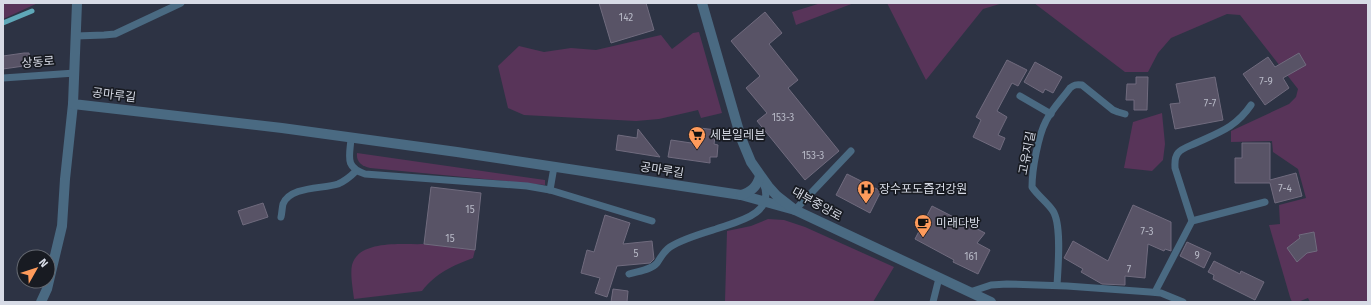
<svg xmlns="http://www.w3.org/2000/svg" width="1371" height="305" font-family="'Fira Sans','Noto Sans KR',sans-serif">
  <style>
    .green { fill: #583459 }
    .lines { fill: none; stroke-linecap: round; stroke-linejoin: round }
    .stream { stroke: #5fa8b8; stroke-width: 5 }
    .building { fill: #585366; stroke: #706b7e }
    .service { stroke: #4a6a82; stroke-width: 7 }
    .minor { stroke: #4a6a82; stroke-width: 10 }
    .tertiary { stroke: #4a6a82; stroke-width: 10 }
    .labels { text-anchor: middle; stroke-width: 3.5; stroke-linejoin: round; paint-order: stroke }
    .number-label { font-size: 10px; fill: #b7b9c6 }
    .street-label { font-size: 12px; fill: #d7dbe6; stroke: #181b22 }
    .poi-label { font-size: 12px; fill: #d7dbe6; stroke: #181b22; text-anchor: start }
  </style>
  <rect width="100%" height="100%" fill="#2d3344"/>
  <g class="green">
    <path d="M3 3H38L3 19Z"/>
    <path d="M821 3H854L796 25 792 12Z"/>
    <path d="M887 3H1003L983 9 926 80Z"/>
    <path d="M1034 3H1368V302H1310L1308 298 1298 302H1292L1290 297 1269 225 1280 224 1279 205 1306 198 1298 169 1273 152 1272 141 1231 142V131L1289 104 1296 97 1298 89 1240 15 1227 14 1171 38 1158 53 1148 72H1125Z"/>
    <path d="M699 32 722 113 701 118 698 110 659 119 636 121 524 115 508 108 498 66 519 46 544 52 571 48 596 50 661 35 672 49 693 33Z"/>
    <path d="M1162 113 1165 144 1163 160 1152 171 1124 168 1133 122Z"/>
    <path d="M357 153 545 180V185L370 168C362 166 356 162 357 153Z"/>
    <path d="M768 219 784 220 805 227 894 267 873 302H725L727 231 751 226Z"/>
    <path d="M424 244 475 250 473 258C452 266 436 273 422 291L354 299C353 290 350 274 352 265 359 239 404 245 424 244Z"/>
  </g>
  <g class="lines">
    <path class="stream" d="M3 23 32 11"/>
  </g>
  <g class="building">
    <path d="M599 3H646L654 30 611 43Z"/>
    <path d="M765 12 782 33 769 44 798 80 788 88 839 151 805 180 757 121 767 113 746 88 760 76 731 41Z"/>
    <path d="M24 53H29L31 65 3 69V56Z"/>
    <path d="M1299 53 1306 65 1283 78 1289 88 1265 105 1243 74 1268 57 1275 67Z"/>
    <path d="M1007 60 1027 70 1018 86 1012 83 997 111 1007 117 998 135 1005 138 1000 150 973 137 981 120 976 117Z"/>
    <path d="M1035 62 1062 77 1053 93 1045 89 1043 93 1024 82Z"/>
    <path d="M1136 77H1148L1147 110H1134V100H1126L1127 84H1136Z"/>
    <path d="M1215 77 1223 120 1175 129 1170 104 1180 103 1176 84Z"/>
    <path d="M700 128 716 130 714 144 718 145 717 157H710V163L668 157 671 140 698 144Z"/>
    <path d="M638 129 660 157 616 150 618 135 637 138Z"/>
    <path d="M1242 143H1270V180L1296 173 1302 196 1275 203 1270 183H1235V158H1242Z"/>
    <path d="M847 174 881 191 870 213 836 195Z"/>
    <path d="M431 187 481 193 475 250 424 244Z"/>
    <path d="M263 203 268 217 243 225 238 211Z"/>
    <path d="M1133 205 1171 222V251L1165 249 1164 251 1148 244 1145 278 1125 276V285L1102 284 1081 272 1083 269 1064 258 1073 241 1108 261Z"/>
    <path d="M932 206 985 233 977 243 990 250 978 274 953 262 954 260 915 239Z"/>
    <path d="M605 215 630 223 623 244 652 241 654 259 650 263 617 266 607 297 595 293 600 278 581 273 587 250 594 252Z"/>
    <path d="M1314 232 1317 251 1307 253 1297 262 1287 248 1300 238 1299 235Z"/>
    <path d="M1187 242 1211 253 1204 268 1180 256Z"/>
    <path d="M1214 261 1240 274 1241 271 1264 282 1255 300 1213 279 1214 275 1208 272Z"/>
    <path d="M613 289 628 291 627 302H611Z"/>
  </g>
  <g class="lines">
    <g class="service">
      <path d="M76 36 104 35 115 34 181 3"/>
      <path d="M3 78 75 73"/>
      <path d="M1020 96 1051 114"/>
      <path d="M351 138C350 156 344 167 365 174L527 186 550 190 652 221"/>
      <path d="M550 190 554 167"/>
      <path d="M795 210 851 151"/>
      <path d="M281 217C282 213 282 208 283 204 290 186 323 189 338 184 345 181 351 176 356 171"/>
      <path d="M1192 221 1265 202"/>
      <path d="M629 274C638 271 651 270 657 263 661 257 664 251 670 247 682 239 703 233 716 229 736 222 777 214 763 183"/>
      <path d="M1057 285C1058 268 1062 225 1053 211 1047 202 1038 196 1032 187 1032 170 1038 136 1046 121 1052 109 1062 99 1070 88 1074 85 1076 84 1082 85L1113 110 1118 112 1125 114"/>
      <path d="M970 292 991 285 1007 284 1067 286 1150 292 1161 293 1183 302"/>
      <path d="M1155 292 1192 221 1175 168C1175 163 1174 158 1178 153 1182 148 1190 146 1196 143 1220 132 1236 127 1251 105"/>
      <path d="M933 302 939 278"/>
    </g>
    <path class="minor" d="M41 302 47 289 62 226 65 179 73 104"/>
    <g class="tertiary">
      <path d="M77 3 73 104 282 128 457 152 741 195 795 210"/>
      <path d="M702 3 741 138 751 162 768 186 777 196 795 210 991 302"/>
      <path d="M741 195C751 192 757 187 760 176"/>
    </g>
  </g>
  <defs>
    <symbol id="supermarket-pin" viewBox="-11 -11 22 30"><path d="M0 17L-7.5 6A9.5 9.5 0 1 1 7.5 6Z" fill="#ff9b5b" stroke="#181b22"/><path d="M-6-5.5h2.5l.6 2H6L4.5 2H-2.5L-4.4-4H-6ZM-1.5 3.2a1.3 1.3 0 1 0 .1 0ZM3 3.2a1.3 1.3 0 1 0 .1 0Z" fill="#111"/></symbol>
    <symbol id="hospital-pin" viewBox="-11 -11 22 30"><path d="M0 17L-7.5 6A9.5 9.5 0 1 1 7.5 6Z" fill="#ff9b5b" stroke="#181b22"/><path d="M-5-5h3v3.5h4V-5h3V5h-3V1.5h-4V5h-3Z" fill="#111"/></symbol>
    <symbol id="cafe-pin" viewBox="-11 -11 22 30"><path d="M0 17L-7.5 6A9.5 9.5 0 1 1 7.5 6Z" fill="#ff9b5b" stroke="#181b22"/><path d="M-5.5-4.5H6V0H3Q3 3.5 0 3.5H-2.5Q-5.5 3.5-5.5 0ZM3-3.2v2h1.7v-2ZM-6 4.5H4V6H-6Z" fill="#111"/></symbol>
  </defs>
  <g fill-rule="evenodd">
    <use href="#supermarket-pin" x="687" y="125" width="20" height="27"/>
    <use href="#hospital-pin" x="856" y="179" width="20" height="27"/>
    <use href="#cafe-pin" x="913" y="213" width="20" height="27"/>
  </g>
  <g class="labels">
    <g class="number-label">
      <text x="626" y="21">142</text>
      <text x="1266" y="85">7-9</text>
      <text x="1210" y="107">7-7</text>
      <text x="783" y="121">153-3</text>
      <text x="813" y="159">153-3</text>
      <text x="1285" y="192">7-4</text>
      <text x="470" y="213">15</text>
      <text x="1147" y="235">7-3</text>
      <text x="450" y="242">15</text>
      <text x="636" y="257">5</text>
      <text x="1197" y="259">9</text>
      <text x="971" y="260">161</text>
      <text x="1129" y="273">7</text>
    </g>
    <g class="street-label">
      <text transform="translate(38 62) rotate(-4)" y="4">상동로</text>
      <text transform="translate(114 95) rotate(7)" y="4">공마루길</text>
      <text transform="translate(1027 153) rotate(-79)" y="4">고유지길</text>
      <text transform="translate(662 170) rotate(9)" y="4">공마루길</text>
      <text transform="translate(817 204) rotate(29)" y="4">대부중앙로</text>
    </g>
    <g class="poi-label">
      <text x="710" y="139">세븐일레븐</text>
      <text x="879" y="193">장수포도즙건강원</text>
      <text x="936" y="227">미래다방</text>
    </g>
  </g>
  <rect width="1371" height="305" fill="none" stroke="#d7dbe6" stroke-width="8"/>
  <g transform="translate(36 269) rotate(51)"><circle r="19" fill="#181b22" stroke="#646870"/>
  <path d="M0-3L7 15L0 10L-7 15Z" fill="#ff9b5b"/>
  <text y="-6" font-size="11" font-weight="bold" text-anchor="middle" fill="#d7dbe6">N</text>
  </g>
</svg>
